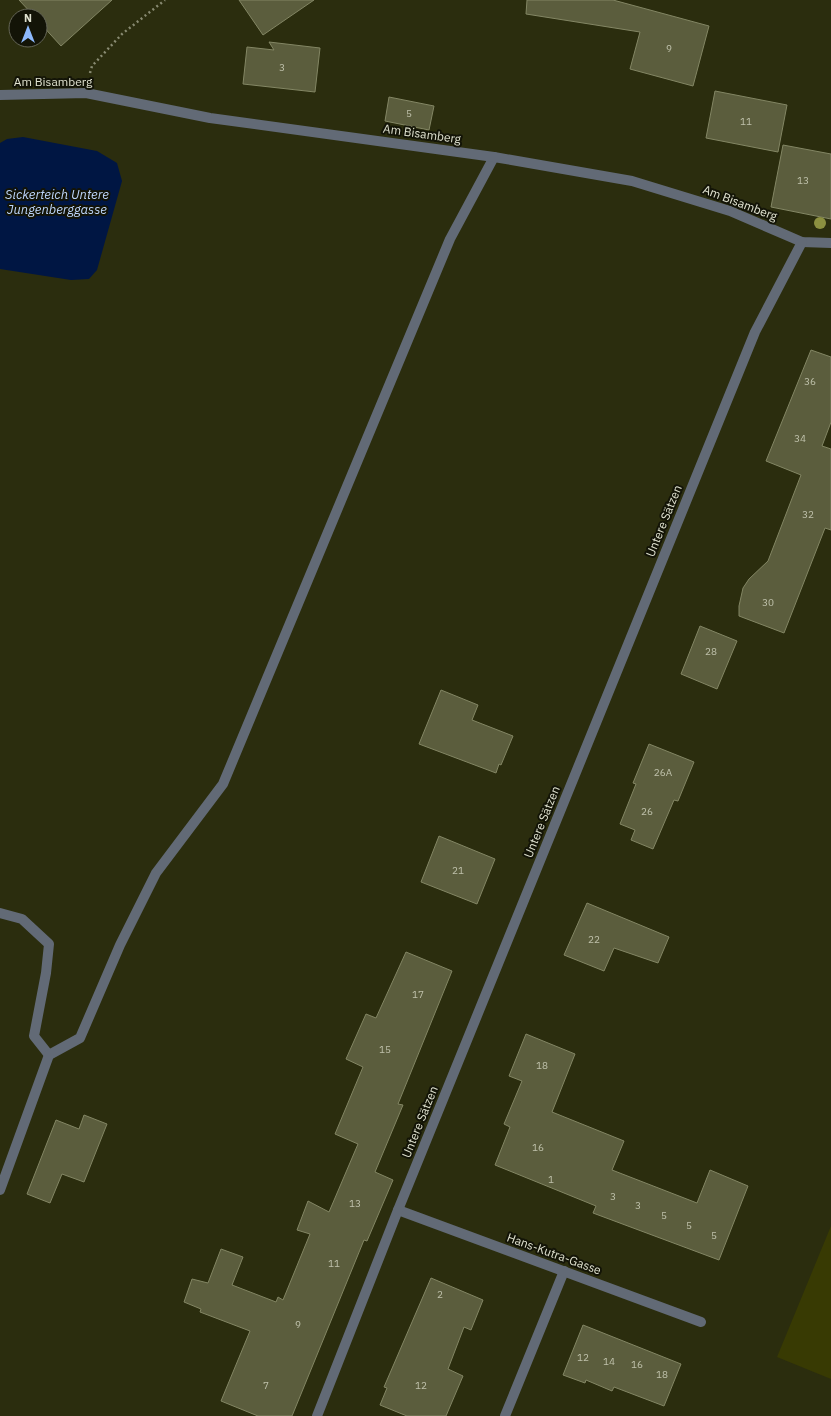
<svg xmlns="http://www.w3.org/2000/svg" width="831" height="1416" font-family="'IBM Plex Sans',sans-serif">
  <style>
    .green { fill: #383a03 }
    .water { fill: #001643 }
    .building { fill: #5b5d3d; stroke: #838664 }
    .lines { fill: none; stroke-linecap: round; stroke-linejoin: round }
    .path { stroke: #898b72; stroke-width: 2.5; stroke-dasharray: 2 3; stroke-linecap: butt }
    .service { stroke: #626a76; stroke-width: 10 }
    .minor { stroke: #626a76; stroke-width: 10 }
    .tree { fill: #8c9040 }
    .labels { text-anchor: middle; stroke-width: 4; stroke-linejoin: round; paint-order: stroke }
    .number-label { font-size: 10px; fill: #bfc1ab }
    .street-label { font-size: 12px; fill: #e0e2d0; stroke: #131407 }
    .water-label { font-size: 13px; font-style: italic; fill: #bcd4f9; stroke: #131407 }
  </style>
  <rect width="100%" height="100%" fill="#2b2d0e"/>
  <path class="green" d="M831 1226V1379L777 1357Z"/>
  <path class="water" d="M23 137 97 151 117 163 122 181 97 270 89 279 71 280 0 269V143L7 139Z"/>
  <g class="building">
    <path d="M19 0H112L61 46 40 23V16H34Z"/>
    <path d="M239 0H314L263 35Z"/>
    <path d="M527 0H613L709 26 693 86 630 69 640 32 526 14Z"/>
    <path d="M269 42 320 48 315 92 243 84 247 47 274 50Z"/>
    <path d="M715 91 787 105 778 152 706 138Z"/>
    <path d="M389 97 434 106 429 130 385 121Z"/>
    <path d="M783 145 831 154V219L771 207Z"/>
    <path d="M811 350 831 357V422L822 446 831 449V530L825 528 784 633 739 616V606L743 588 749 579 768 561 801 475 766 461Z"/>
    <path d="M700 626 737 641 717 689 681 674Z"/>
    <path d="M441 690 478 705 472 720 513 736 501 765 499 764 496 773 419 744Z"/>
    <path d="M649 744 694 762 678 801 674 800 653 849 631 840 635 830 620 824 636 784 633 783Z"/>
    <path d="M439 836 495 859 477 904 421 882Z"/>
    <path d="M587 903 669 937 658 963 614 948 604 971 564 955Z"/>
    <path d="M406 952 452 971 398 1104 403 1105 375 1172 393 1180 367 1241 364 1240 292 1416H258L221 1401 250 1331 200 1312 201 1309 184 1302 192 1279 208 1283 221 1249 243 1257 232 1285 276 1302 278 1297 283 1300 310 1234 297 1230 308 1201 329 1212 358 1144 335 1134 363 1067 346 1059 366 1014 376 1018Z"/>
    <path d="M526 1034 575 1054 552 1112 624 1141 612 1170 697 1203 710 1170 748 1186 719 1260 593 1213 596 1206 495 1165 510 1127 504 1124 522 1081 509 1076Z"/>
    <path d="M84 1115 107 1124 84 1182 62 1174 50 1203 27 1194 56 1120 79 1129Z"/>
    <path d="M431 1278 483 1300 471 1330 464 1327 448 1369 463 1376 446 1416H407L380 1405 387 1388 384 1387Z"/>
    <path d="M583 1325 681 1364 664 1406 614 1387 612 1391 586 1380 585 1383 563 1375Z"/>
  </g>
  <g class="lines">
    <path class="path" d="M90 73 92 66 122 34 165 0"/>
    <g class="service">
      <path d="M0 913 22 919 49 944 46 973 34 1036 49 1055"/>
      <path d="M0 1190 49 1055 80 1038 120 945 156 873 223 784 450 239 494 157"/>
      <path d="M505 1416 564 1271"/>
    </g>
    <g class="minor">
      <path d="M0 95 86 93 210 118 494 157 632 181 730 211 802 242 831 243"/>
      <path d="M398 1210 701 1322"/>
      <path d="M317 1416 398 1210 755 332 802 242"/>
    </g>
  </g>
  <circle class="tree" cx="820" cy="223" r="6"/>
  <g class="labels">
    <g class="number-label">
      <text x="669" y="52">9</text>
      <text x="282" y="71">3</text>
      <text x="409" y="117">5</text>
      <text x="746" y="125">11</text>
      <text x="803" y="184">13</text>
      <text x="810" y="385">36</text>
      <text x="800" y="442">34</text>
      <text x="808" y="518">32</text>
      <text x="768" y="606">30</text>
      <text x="711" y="655">28</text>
      <text x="663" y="776">26A</text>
      <text x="647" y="815">26</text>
      <text x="458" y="874">21</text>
      <text x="594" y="943">22</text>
      <text x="418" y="998">17</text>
      <text x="385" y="1053">15</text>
      <text x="542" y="1069">18</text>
      <text x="538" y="1151">16</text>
      <text x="551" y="1183">1</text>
      <text x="613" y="1200">3</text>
      <text x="355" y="1207">13</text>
      <text x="638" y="1209">3</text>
      <text x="664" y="1219">5</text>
      <text x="689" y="1229">5</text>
      <text x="714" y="1239">5</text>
      <text x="334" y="1267">11</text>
      <text x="440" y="1298">2</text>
      <text x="298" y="1328">9</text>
      <text x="583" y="1361">12</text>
      <text x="609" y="1365">14</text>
      <text x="637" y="1368">16</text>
      <text x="662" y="1378">18</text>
      <text x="266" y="1389">7</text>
      <text x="421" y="1389">12</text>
    </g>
    <g class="street-label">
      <text x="53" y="86">Am Bisamberg</text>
      <text transform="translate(422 134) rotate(8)" y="4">Am Bisamberg</text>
      <text transform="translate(740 203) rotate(21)" y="4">Am Bisamberg</text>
      <text transform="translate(664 521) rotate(-68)" y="4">Untere Sätzen</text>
      <text transform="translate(542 822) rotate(-68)" y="4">Untere Sätzen</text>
      <text transform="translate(420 1122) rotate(-68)" y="4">Untere Sätzen</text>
      <text transform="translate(554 1254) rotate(20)" y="4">Hans-Kutra-Gasse</text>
    </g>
    <g class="water-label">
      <text x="57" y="199">Sickerteich Untere<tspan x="57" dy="15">Jungenberggasse</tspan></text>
    </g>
  </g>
  <g transform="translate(28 28)"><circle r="19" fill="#131407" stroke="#656657"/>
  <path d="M0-3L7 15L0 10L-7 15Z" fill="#8db9fc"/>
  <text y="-6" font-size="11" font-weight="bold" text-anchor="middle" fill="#e0e2d0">N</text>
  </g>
</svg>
